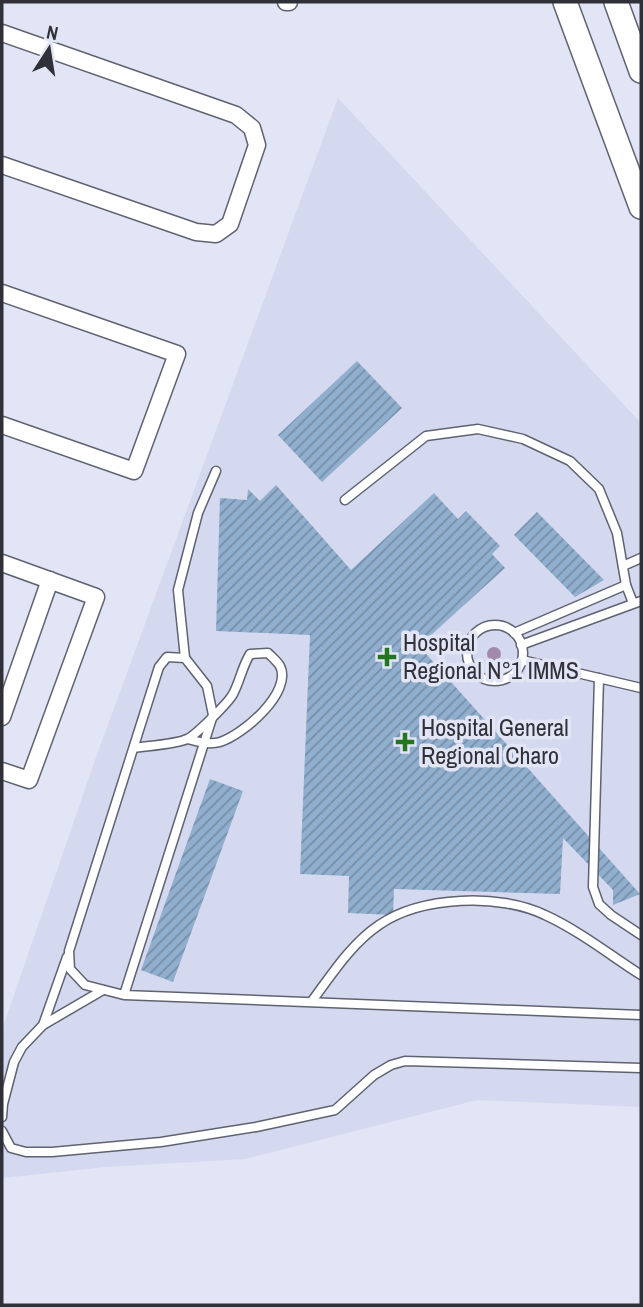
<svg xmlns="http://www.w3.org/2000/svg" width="643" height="1307" font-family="'Archivo Narrow',sans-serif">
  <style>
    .built { fill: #d4d9f0 }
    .building { fill: url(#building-hatch) }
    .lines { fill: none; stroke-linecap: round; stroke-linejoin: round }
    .lane-casing { stroke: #5f6270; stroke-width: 11 }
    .street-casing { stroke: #5f6270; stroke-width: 19 }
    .secondary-casing { stroke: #5f6270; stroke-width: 26 }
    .lane { stroke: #fff; stroke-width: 8 }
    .street { stroke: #fff; stroke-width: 16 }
    .secondary { stroke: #fff; stroke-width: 23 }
    .tree { fill: #a28baa }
    .poi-dot { fill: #23751f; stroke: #e1e5f5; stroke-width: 2.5 }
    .labels { text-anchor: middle; stroke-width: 7; stroke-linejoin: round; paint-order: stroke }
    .poi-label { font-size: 24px; fill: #303138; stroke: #e1e5f5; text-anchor: start }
  </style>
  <defs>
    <pattern id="building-hatch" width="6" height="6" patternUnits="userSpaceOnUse" patternTransform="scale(1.75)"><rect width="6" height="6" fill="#90aecd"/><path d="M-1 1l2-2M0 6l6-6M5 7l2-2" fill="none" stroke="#768ea7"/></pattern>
  </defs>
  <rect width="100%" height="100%" fill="#e1e5f5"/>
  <path class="built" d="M338 98 641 423V1107L477 1100 245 1159 106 1167 2 1178V1030L95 760Z"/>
  <g class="building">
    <path d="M357 361 402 408 322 482 278 435Z"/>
    <path d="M276 485 351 570 434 493 458 519 466 511 500 546 492 554 505 568 419 646 640 894 613 905V890L563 838 560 894 394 889 393 915 348 913 349 876 300 874 310 635 216 631 220 498 247 500 248 489 260 501Z"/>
    <path d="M537 512 604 580 575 597 514 535Z"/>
    <path d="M210 779 243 791 173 982 141 970Z"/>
  </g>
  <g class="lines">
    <defs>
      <g id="lane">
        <path d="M345 500 426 436 478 429 523 439 570 461 599 489 617 533 626 585 633 603"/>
        <path d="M623 566 641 558"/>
        <circle cx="495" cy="653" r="28"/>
        <path d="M514 633 626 585"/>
        <path d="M521 645 641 601"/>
        <path d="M185 658 178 590 198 513 216 471"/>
        <path d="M522 660 641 688"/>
        <path d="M599 678 593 887 599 904 611 915 641 935"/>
        <path d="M134 748C147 746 177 744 187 739 195 736 229 702 233 694 240 681 242 667 250 654L268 653C272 657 277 661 280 666 293 692 243 735 220 742 209 745 199 742 188 739"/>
        <path d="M124 995 213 715 207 686 185 658 167 657 159 667 69 951 70 969 85 985 124 995 641 1015"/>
        <path d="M312 1001C332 974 351 944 379 925 421 896 500 893 545 915 578 930 610 955 641 975"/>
        <path d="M43 1025 103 990"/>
        <path d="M2 1117 3 1104 14 1062 22 1047 43 1025 67 957"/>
        <path d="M2 1131 11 1148 26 1152H52L161 1142 256 1127 335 1110 374 1075 391 1065 405 1061 641 1068"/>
      </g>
      <g id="street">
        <path d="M286 2H289"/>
        <path d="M2 33 236 115 252 128 257 145 230 224 216 234 196 232 2 165"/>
        <path d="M2 293 177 354 134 471 2 425"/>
        <path d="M2 563 96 597 29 780 2 771"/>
        <path d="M2 717 50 580"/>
      </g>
      <g id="secondary">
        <path d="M565 2 641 207"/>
        <path d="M616 2 641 71"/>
      </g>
    </defs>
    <use href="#lane" class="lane-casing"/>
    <use href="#street" class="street-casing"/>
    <use href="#secondary" class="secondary-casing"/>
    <use href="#lane" class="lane"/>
    <use href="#street" class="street"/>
    <use href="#secondary" class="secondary"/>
  </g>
  <circle class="tree" cx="494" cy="654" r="7"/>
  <g class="poi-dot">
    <path d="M383.5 646.5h7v7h7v7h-7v7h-7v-7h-7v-7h7z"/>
    <path d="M401.5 731.5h7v7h7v7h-7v7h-7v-7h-7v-7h7z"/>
  </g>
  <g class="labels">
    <g class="poi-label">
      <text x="403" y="651">Hospital<tspan x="403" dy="28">Regional N°1 IMMS</tspan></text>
      <text x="421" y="736">Hospital General<tspan x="421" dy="28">Regional Charo</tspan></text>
    </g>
  </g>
  <rect width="643" height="1307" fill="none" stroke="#303138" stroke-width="7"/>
  <g transform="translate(49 49) rotate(12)" stroke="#e1e5f5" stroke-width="5" paint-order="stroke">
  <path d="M0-5L12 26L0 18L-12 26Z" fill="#303138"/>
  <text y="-10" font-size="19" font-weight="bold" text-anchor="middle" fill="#303138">N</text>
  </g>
</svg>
